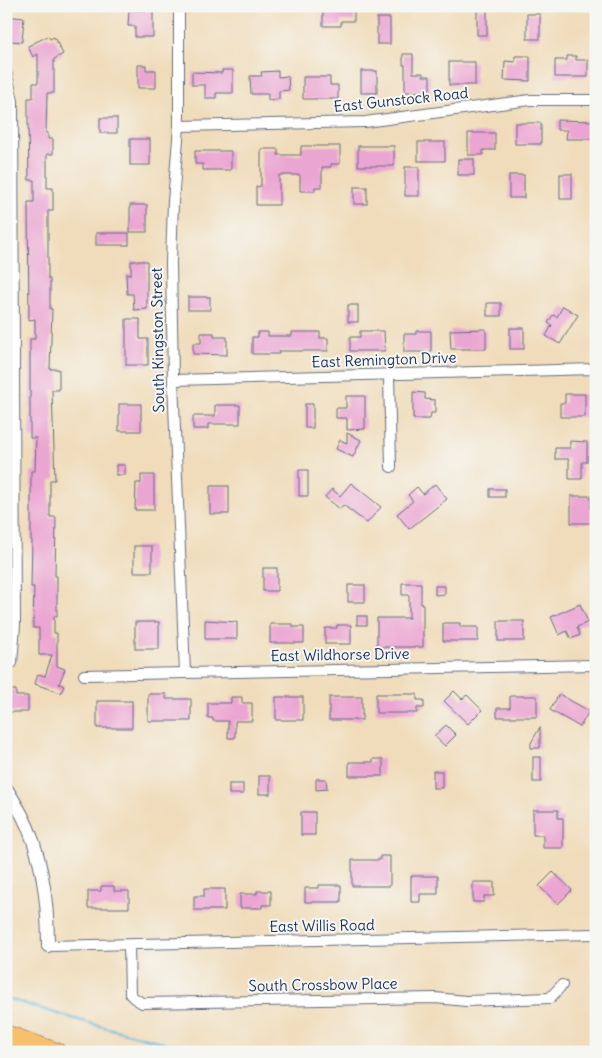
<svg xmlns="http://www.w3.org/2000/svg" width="602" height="1058" font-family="Delius,sans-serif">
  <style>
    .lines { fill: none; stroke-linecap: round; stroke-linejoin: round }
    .stream { stroke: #56b1d4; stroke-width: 2.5 }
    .building { fill: #eba5d2 }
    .minor-casing { stroke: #666c7e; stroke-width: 12 }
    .tertiary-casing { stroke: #666c7e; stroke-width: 14 }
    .motorway-casing { stroke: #666c7e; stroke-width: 19 }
    .minor { stroke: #fff; stroke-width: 10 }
    .tertiary { stroke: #fff; stroke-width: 12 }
    .motorway { stroke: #f8bf6c; stroke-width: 18 }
    .labels { text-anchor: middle; stroke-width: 4; stroke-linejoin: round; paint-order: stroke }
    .street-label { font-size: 15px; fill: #1b2f5e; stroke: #f6f6f2 }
  </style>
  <rect width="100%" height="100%" fill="#f6f6f2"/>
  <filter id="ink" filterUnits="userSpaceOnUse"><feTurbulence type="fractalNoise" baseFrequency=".02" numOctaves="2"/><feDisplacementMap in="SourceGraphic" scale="10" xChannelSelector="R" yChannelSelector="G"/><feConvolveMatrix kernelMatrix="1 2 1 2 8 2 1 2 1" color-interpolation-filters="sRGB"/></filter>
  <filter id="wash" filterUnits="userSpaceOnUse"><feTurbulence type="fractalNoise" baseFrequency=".0096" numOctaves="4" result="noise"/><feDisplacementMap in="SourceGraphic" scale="20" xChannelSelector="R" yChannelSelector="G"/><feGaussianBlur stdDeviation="1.12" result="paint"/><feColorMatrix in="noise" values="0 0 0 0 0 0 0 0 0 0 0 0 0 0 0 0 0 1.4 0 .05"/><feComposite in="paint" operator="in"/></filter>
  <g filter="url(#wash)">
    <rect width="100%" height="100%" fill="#f0dcba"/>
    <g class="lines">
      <path class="stream" d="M6 998C72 1019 137 1037 204 1052"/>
    </g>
    <g id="blocks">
      <g class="building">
        <path d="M354 6V21H341V26H323V7Z"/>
        <rect x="477" y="9" width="10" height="26"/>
        <path d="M129 10 153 11V37H135V26H128Z"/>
        <rect x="527" y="14" width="13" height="25"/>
        <path d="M6 16 24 18 22 42 11 41V35H6Z"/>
        <rect x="377" y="18" width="13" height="26"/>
        <path d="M48 36 50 39 54 37 63 54 54 59V93H47L46 133H48V139H53V154H47V188H53V211H48V279H50V309H52L50 369H59V390H52L55 480H50V517H56L55 576H57V616H54V633H57V666L65 669 59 684 64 686 61 693 35 684 38 674 45 676 52 655H39V628H33L34 587H31L32 540H31V471H35L36 438H30V339H35V319L29 320 28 202H34V180H29L28 121V98H33V83H38V54L33 57 28 46Z"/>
        <path d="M403 54H413V73H423V76H430V92H405V65H403Z"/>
        <path d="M515 56H530V81L504 80 505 61 515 62Z"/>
        <path d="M567 56H576V60H588V77H555V60H567Z"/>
        <rect x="449" y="62" width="26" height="23"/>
        <path d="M138 65H146V70H156V88H138Z"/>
        <path d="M222 70H233V93H216V98H205V85H192V72L222 73Z"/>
        <path d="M278 71V77L288 76 289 90 279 91V99L268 100V94H251L250 76H262L261 72Z"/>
        <rect x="361" y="71" width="16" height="22"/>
        <path d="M303 77H330V85H338V99H303Z"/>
        <rect x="100" y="118" width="17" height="15"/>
        <path d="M557 120 594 121 593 139H566L567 130H557Z"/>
        <rect x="515" y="123" width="26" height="21"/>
        <path d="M468 133H495V150H483V155H468Z"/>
        <rect x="130" y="139" width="20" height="26"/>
        <rect x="418" y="142" width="27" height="19"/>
        <path d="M301 146H340V164H331V167H322V187H315V191H300V175H279V205H256V187L261 186V149H278V155H301Z"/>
        <rect x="358" y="146" width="36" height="20"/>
        <path d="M195 151H231V170H203V164H195Z"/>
        <rect x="458" y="159" width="16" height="16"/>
        <rect x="405" y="167" width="14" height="29"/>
        <rect x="560" y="174" width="12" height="25"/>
        <rect x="509" y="175" width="15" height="23"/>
        <rect x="354" y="187" width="13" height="17"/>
        <rect x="130" y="205" width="17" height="27"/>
        <rect x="96" y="233" width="33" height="12"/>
        <path d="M131 261H147V309L134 310 133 294H127L126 274H131Z"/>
        <rect x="188" y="297" width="22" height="13"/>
        <rect x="487" y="303" width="14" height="13"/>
        <rect x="348" y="305" width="10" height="17"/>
        <path d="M563 306 578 315 560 344 546 336 552 325 548 323 553 315 557 317Z"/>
        <path d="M126 319H140V339H148V365H126Z"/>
        <rect x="510" y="328" width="14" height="21"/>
        <path d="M486 329V349H451L450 330Z"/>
        <path d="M360 331H384L385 351H350V337H360Z"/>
        <path d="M416 331H431V352H404V334H416Z"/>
        <path d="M258 332H268V336H292V332H320V338H328V351H279V354H252V337H258Z"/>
        <path d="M201 333H214V337H227V355L193 354V343H201Z"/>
        <path d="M413 392 425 393V399L435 400V413H431L430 419H413Z"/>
        <path d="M565 394H585V417H560V403H565Z"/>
        <path d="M346 396H365V429L347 430V418H336V408H346Z"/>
        <rect x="119" y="404" width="22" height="27"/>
        <rect x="305" y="404" width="8" height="24"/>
        <path d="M215 405H240V424H208V429H193V416H215Z"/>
        <path d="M347 433 361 440 353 457 336 449 340 440 347 443Z"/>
        <path d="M570 441 587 442V462H582V479H569V459H555V448H570Z"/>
        <rect x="116" y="465" width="9" height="10"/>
        <rect x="299" y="470" width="9" height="26"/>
        <path d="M141 475H154V510H135L136 483H141Z"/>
        <path d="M351 483 381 507 367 523 343 505 340 509 325 497 332 489 340 496Z"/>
        <path d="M435 484 447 499 409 529 397 514 413 501 408 495 417 487 423 494Z"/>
        <rect x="210" y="486" width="19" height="28"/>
        <rect x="490" y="489" width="15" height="8"/>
        <rect x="571" y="496" width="20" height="27"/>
        <rect x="134" y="546" width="18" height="26"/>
        <rect x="263" y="568" width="14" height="23"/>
        <path d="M402 583H421V604H423V647H377V618H409V595H402Z"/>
        <rect x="348" y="585" width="17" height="17"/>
        <path d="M435 586H445V594L435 595Z"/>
        <path d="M580 604 588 622 577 627 580 635 571 639 567 631 559 635 551 617Z"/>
        <rect x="357" y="616" width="10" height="9"/>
        <path d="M205 620 237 622V639H205Z"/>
        <rect x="498" y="621" width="26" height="20"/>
        <rect x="135" y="622" width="24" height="27"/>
        <path d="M443 623H460V627H478V641H443Z"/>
        <path d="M270 624H293V627H304V643H270Z"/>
        <path d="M337 625H351V644H325V628H337Z"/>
        <path d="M6 690H16V696H28V712H6Z"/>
        <path d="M454 691 462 699 467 695 482 710 468 724 444 701Z"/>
        <path d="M148 694H166V699H191V721H148Z"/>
        <path d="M376 694H417V700H424V708H417V713H376Z"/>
        <path d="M559 694 589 711 580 727 550 710Z"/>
        <path d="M510 696H537V717H497V708H510Z"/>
        <path d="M231 697H242V703H252V721H235V738H228V721H213V718H208V703H231Z"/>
        <rect x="276" y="697" width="27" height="23"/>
        <rect x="329" y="697" width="33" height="23"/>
        <rect x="97" y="701" width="35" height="27"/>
        <path d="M446 725 456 735 445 746 434 736Z"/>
        <path d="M540 727V748H531V743Z"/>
        <rect x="533" y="757" width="8" height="25"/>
        <path d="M373 759H383V776H349V762H373Z"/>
        <rect x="433" y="771" width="9" height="17"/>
        <rect x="259" y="776" width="11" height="18"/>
        <path d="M316 779H326L327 789 316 790Z"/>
        <rect x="229" y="784" width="14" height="10"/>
        <path d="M533 810H558V818H563V848H543V835H533Z"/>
        <rect x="301" y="812" width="14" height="23"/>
        <path d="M380 856H390V886H352V860H380Z"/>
        <path d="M553 872 572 890 558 904 539 886Z"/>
        <path d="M411 876H438V894H420V902H411Z"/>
        <path d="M473 882H494V896H484V902H473Z"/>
        <path d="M319 885H341V902H305V888H319Z"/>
        <path d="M101 886H114V891H129V908H88V891H101Z"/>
        <path d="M204 889H225V910H194V896H204Z"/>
        <path d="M257 891H271V905H262V908H240V894H257Z"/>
      </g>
    </g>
  </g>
  <g filter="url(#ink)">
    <use href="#blocks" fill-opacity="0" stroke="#666c7e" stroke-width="1"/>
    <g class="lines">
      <defs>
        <g id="minor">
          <path d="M179 6V126L173 202 171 263 173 380 185 673"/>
          <path d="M6 71 13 101 15 625 12 663"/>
          <path d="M179 126 365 122 530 100H596"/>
          <path d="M389 375 391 467"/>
          <path d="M173 380 596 369"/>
          <path d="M84 675 596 665"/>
          <path d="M129 945 130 994 134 998 142 1003 435 998 466 1001 550 998 562 985"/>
          <path d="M48 946 596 934"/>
        </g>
        <path id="tertiary" d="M6 788C12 797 17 806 22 815 43 855 48 902 48 946"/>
        <g id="motorway">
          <path d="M6 1034 57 1052"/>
          <path d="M6 1050 11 1052"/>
        </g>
      </defs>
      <use href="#minor" class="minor-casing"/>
      <use href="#tertiary" class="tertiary-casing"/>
      <use href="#motorway" class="motorway-casing"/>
      <use href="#minor" class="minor"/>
      <use href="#tertiary" class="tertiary"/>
      <use href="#motorway" class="motorway"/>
    </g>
  </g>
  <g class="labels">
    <g class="street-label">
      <text transform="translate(401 100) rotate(-6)" y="5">East Gunstock Road</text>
      <text transform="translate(158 340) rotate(-91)" y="5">South Kingston Street</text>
      <text transform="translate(384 360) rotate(-2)" y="5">East Remington Drive</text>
      <text transform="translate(340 655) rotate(-1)" y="5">East Wildhorse Drive</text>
      <text transform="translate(322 926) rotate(-1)" y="5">East Willis Road</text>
      <text transform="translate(323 985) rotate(-1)" y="5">South Crossbow Place</text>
    </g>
  </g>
  <rect width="602" height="1058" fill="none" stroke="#f6f6f2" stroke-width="25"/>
</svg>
